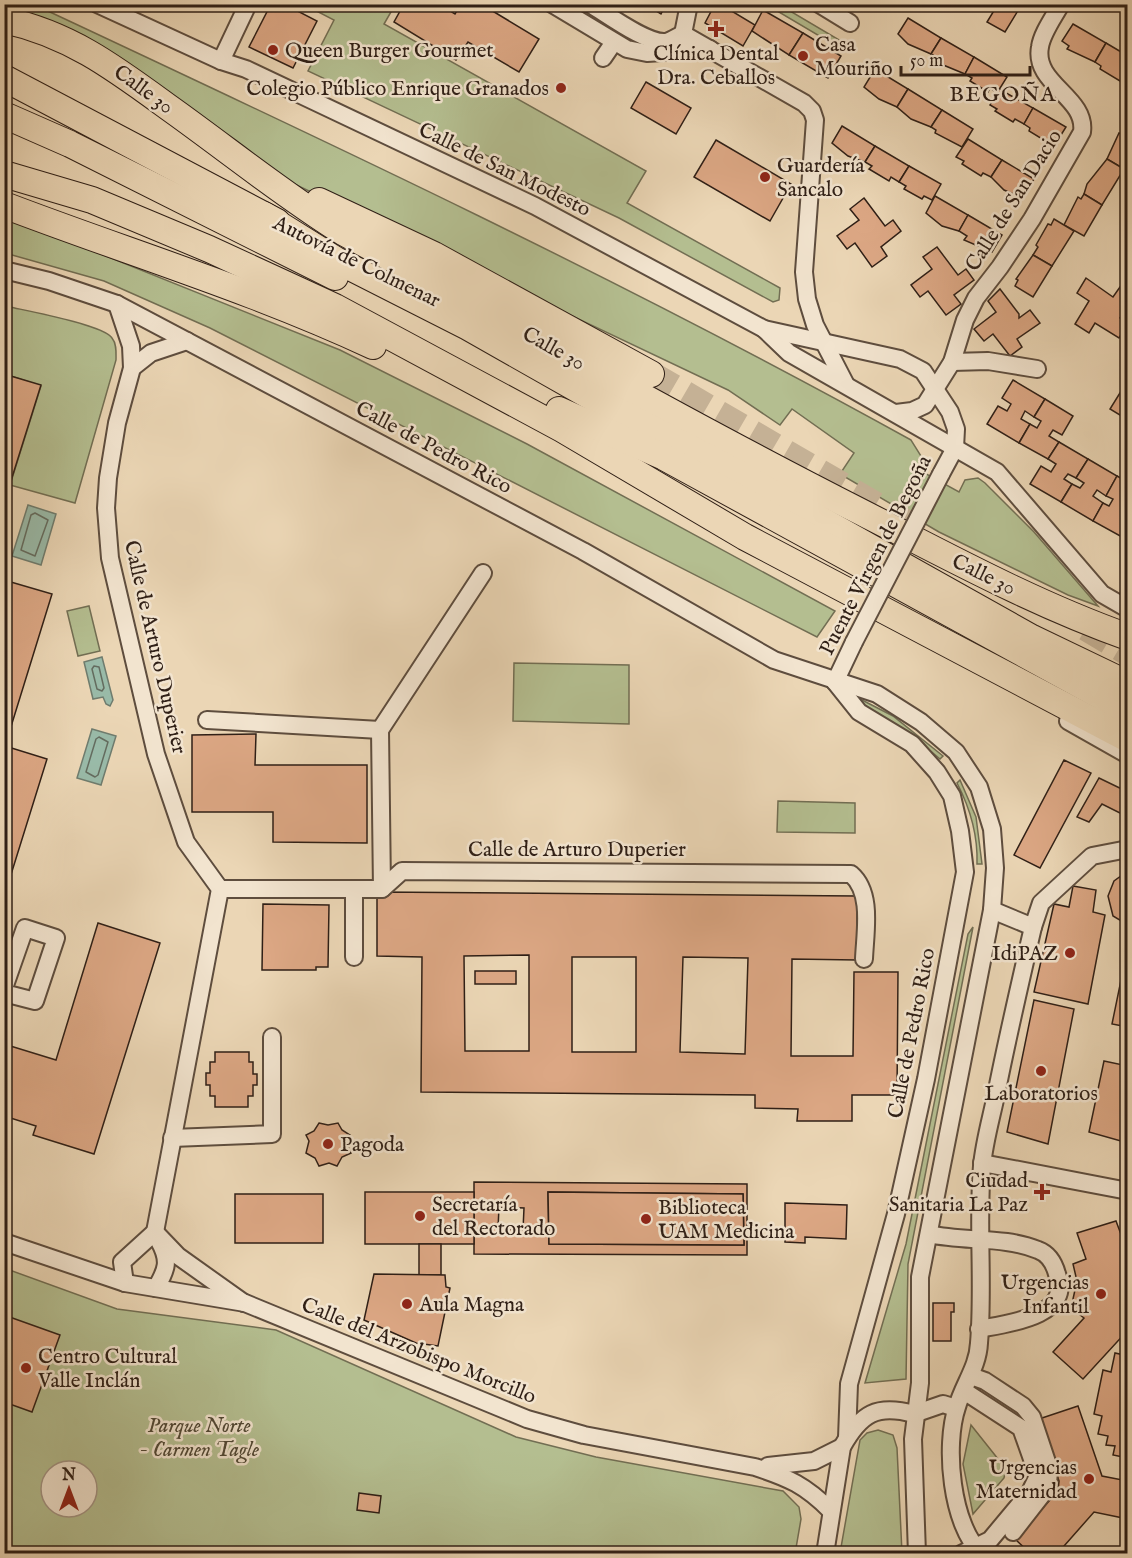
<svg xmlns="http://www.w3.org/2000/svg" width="1132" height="1558" font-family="'IM FELL English',serif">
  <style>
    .green { fill: #b4be90; stroke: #726e53; stroke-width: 1.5; fill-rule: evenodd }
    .water { fill: #99baa8; stroke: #6f7c6e; stroke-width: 1.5 }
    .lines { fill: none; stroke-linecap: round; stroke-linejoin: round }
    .shore { stroke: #646c5f; stroke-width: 1.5 }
    .building { fill: #dca784; stroke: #2f1f16; stroke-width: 1.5; fill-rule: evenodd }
    .highway-tunnel { stroke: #c5b195; stroke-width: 26; stroke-dasharray: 26 13; stroke-linecap: butt }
    .minor-casing { stroke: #5e4d3e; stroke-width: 20 }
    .highway-casing { stroke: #2f1f16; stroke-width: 28 }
    .minor { stroke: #f2e4cf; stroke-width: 16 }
    .highway { stroke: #ebd6b5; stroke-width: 26 }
    .minor-bridge-casing { stroke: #5e4d3e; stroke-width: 20; stroke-linecap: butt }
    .minor-bridge { stroke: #f2e4cf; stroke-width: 16 }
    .poi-dot { fill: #8f2418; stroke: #f2e4cf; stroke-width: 2 }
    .labels { text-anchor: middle; stroke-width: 5; stroke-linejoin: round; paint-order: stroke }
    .poi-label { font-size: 21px; fill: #2f1f16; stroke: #f2e4cf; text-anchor: start }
    .street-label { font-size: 21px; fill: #2f1f16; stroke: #f2e4cf }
    .park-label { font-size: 21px; font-style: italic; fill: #504734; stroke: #f2e4cf }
    .neighbourhood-label { font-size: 22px; letter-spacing: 1.5px; fill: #2f1f16; stroke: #f2e4cf }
  </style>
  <rect width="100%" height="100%" fill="#ebd6b5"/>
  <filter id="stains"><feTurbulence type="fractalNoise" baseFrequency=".00333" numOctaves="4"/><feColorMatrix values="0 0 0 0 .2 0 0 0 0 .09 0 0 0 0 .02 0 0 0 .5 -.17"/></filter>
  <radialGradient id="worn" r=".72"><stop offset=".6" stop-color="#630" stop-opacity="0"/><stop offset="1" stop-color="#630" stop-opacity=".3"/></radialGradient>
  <g class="green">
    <path d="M4 5H35C330 143 626 282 911 440L921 456 917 469 959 492 965 480 978 478 985 483 1034 532 1098 606 1068 595 939 532 840 474 854 453 792 409 780 425 728 390 290 182 5 12Z"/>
    <path d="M305 5H395L384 24 646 171 627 203 780 288 779 300 773 302 619 218 308 71 334 20Z"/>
    <path d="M767 5H780L846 44 843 50Z"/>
    <path d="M4 215 340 350 527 444 835 611 817 637 210 328 104 281 5 253Z"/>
    <path d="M10 307C28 311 104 325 112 338 117 344 116 353 116 360L75 503 10 485 41 386 5 374V323Z"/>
    <path d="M89 606 100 651 78 656 67 611Z"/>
    <path d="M514 663 629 665V724L513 721Z"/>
    <path d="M862 700 893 716 943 756 940 759 907 731 862 704Z"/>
    <path d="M960 780 976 817 982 864H977C978 835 970 808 957 783Z"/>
    <path d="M778 801 855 803V833L777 832Z"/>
    <path d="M973 927 908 1264 906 1379 865 1383 906 1244 968 934Z"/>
    <path d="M4 1268 117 1309 276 1330 516 1437 596 1457 783 1491 799 1507 801 1519 795 1554H5ZM51 1471H87V1507H51Z"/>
    <path d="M971 1425 1006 1469 1004 1478 973 1514 963 1464Z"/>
    <path d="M878 1430 893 1435 897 1448 902 1553H840L860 1440 867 1433Z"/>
  </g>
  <g class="water">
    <path d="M28 505 56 514 41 565 12 556Z"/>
    <path d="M102 657 113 700 110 706 106 704 103 697 93 699 84 662Z"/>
    <path d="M92 729 116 736 101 785 77 778Z"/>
  </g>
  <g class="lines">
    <g class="shore">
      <path d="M35 513 48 520 35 556 21 550 31 515Z"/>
      <path d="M94 666 99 667 104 688 102 691 97 689 92 669Z"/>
      <path d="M99 737 108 742 98 775 95 777 86 772 96 739Z"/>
    </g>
  </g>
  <g class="building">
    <path d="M271 4H284L317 21 293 68 249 47Z"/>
    <path d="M404 4H439L455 14 461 4H481L539 39 519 72 468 42 456 60 394 22Z"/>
    <path d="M645 4H666L661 14Z"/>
    <path d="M715 4H720L755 25 743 46 705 23Z"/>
    <path d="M998 4H1022L1005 32 987 22Z"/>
    <path d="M763 10 803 33 789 55 752 31Z"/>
    <path d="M908 18 941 38 931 54 908 44 898 34Z"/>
    <path d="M1073 24 1106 43 1095 62 1067 49 1069 46 1062 41Z"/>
    <path d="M803 33 841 56 828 78 789 55Z"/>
    <path d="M941 38 974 57 965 74 936 62 938 58 931 54Z"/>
    <path d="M1106 43 1128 56V82L1120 81 1100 69 1101 66 1095 62Z"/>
    <path d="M974 57 1007 77 997 93 990 88 988 92 970 81 972 78 965 74Z"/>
    <path d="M875 69 908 89 897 107 879 99 864 87Z"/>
    <path d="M646 82 691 108 676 134 631 108Z"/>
    <path d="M908 89 942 110 931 127 911 119 897 107Z"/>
    <path d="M999 89 1033 108 1024 124 1015 119 1013 122 995 111 997 109 990 105Z"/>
    <path d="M1033 108 1066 127 1056 143 1049 139 1047 142 1029 131 1030 128 1024 124Z"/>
    <path d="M942 110 973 129 962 147 935 133 936 130 931 127Z"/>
    <path d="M842 126 875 146 865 162 848 156 832 143Z"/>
    <path d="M1126 127 1128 163 1124 169 1107 159 1119 133 1122 134Z"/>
    <path d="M968 139 1002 160 991 177 983 173 981 176 962 164 964 161 956 157Z"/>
    <path d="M716 140 791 184 770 221 694 177Z"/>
    <path d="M875 146 909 166 899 182 891 177 889 181 869 169 872 166 865 162Z"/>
    <path d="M1107 159 1124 169 1102 205 1084 194 1087 184Z"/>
    <path d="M1002 160 1034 179 1023 198 1004 190 991 177Z"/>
    <path d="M909 166 941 184 932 200 924 196 922 199 904 189 906 186 899 182Z"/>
    <path d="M1084 194 1102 205 1084 236 1064 225 1078 197 1081 199Z"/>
    <path d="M935 196 968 215 959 231 942 226 926 213Z"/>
    <path d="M864 198 885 226 893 220 901 231 881 247 887 256 872 267 855 243 847 249 837 236 859 220 850 209Z"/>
    <path d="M968 215 1002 235 992 252 964 240 967 236 959 231Z"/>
    <path d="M1054 219 1074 231 1052 266 1033 255 1038 247 1036 245 1048 224 1051 225Z"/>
    <path d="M937 247 958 275 966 269 974 280 954 295 961 304 946 315 928 291 920 297 911 285 932 269 923 257Z"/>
    <path d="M1033 255 1052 266 1033 297 1015 286 1018 280 1016 279Z"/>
    <path d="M1086 278 1113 297 1120 287 1128 291V307L1120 318 1127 324 1119 338 1095 323 1089 333 1075 324 1089 301 1077 293Z"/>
    <path d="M1000 289 1019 314V318L1030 310 1040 323 1017 339 1022 347 1010 356 993 334 984 341 974 329 996 312 988 301Z"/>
    <path d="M4 374 41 385 4 503Z"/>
    <path d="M1013 380 1045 399 1034 417 1025 411 1021 419 1030 424 1019 443 987 424 998 406 1007 411 1011 404 1002 398Z"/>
    <path d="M1128 380V420L1110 409Z"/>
    <path d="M1045 399 1073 416 1062 435 1053 430 1049 436 1059 442 1048 459 1019 443 1030 424 1037 428 1041 421 1034 417Z"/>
    <path d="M1059 442 1088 459 1076 478 1068 474 1064 479 1072 484 1061 502 1030 484 1041 466 1051 472 1056 464 1048 459Z"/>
    <path d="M1088 459 1117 476 1106 496 1097 490 1093 496 1103 503 1093 521 1061 502 1072 484 1080 488 1084 483 1076 478Z"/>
    <path d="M1117 476 1128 482V509L1125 508 1121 514 1128 517V527L1122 537 1093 521 1103 503 1109 506 1113 499 1106 496Z"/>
    <path d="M4 580 52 594 5 746 47 759 4 897Z"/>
    <path d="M256 734 255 765H367V843L273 842V812H192V735Z"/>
    <path d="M1064 760 1091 773 1040 868 1014 855Z"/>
    <path d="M1099 778 1128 792V817L1102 804 1089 822 1077 817Z"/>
    <path d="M1128 871V925L1113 916 1108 896 1114 881Z"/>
    <path d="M1073 886 1096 890 1093 912 1105 915 1088 1004 1034 992 1054 904 1069 907Z"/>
    <path d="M377 892 857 896V960L792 959 791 1056H853L854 972H898L897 1095H852V1121H797L798 1109 755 1108V1095L421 1092 422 957 377 956ZM529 955V1051H465L464 956ZM572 957H636V1052H572ZM683 957 748 958 745 1054 680 1052Z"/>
    <path d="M263 904 329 905 328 967H316V970H262Z"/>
    <path d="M98 923 160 943 94 1154 33 1135 36 1126 4 1116V1044L56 1060Z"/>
    <path d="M1128 946V1027L1112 1024Z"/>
    <rect x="475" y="971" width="41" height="13"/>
    <path d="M1034 1000 1074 1009 1048 1144 1007 1132Z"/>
    <path d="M215 1052H249V1062H253V1074H257V1085H253V1096H248V1107H215V1096H210V1085H206V1073H210V1062H215Z"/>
    <path d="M1104 1061 1128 1066V1143L1089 1132Z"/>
    <path d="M319 1123 328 1125 338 1123 342 1130 350 1135 347 1144 351 1153 342 1157 337 1166 329 1163 319 1166 315 1158 306 1153 309 1141 306 1135 314 1131Z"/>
    <path d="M474 1182 747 1184V1255L474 1254ZM548 1192 743 1194 744 1245 549 1244ZM499 1207 524 1208 523 1230 498 1229Z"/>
    <rect x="365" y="1192" width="109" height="52"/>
    <path d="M548 1192 743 1194 744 1245 549 1244Z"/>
    <rect x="235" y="1194" width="88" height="49"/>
    <path d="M785 1203 847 1205 846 1239 805 1237V1243L785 1242Z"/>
    <path d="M1116 1221 1128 1253V1330L1083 1379 1053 1352 1084 1318 1071 1308 1077 1281 1073 1264 1086 1259 1077 1233Z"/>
    <rect x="419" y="1244" width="22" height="31"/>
    <path d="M374 1274 445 1275 446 1287 450 1288 438 1346 416 1343 364 1320Z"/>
    <path d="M933 1303H954V1312H951V1341H933Z"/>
    <path d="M4 1315 60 1335 32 1412 4 1402Z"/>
    <path d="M1126 1346H1128V1458L1113 1455 1115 1446 1106 1445 1108 1436 1098 1434 1102 1416 1094 1414 1103 1370 1111 1372 1115 1353 1124 1355Z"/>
    <path d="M1078 1406 1102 1476 1128 1481V1519L1094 1512 1057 1554H1031L1015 1539 1058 1491 1059 1481 1039 1419Z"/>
    <path d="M359 1493 381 1496 379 1513 357 1510Z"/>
  </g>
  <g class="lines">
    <g class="highway-tunnel">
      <path d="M651 374 921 531"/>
      <path d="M1086 628 1128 653"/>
    </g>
    <defs>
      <g id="minor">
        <path d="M97 4 221 61 246 69 535 206 764 329 789 353 997 472 1102 594 1128 609"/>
        <path d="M552 4 627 49 647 53 710 49"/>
        <path d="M590 4C607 14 647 44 666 42 671 41 678 36 683 34"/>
        <path d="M689 4 683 34 804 103 812 111 815 120 804 272 807 299 815 325 845 383"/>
        <path d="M819 4 850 23"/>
        <path d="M603 58 614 42"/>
        <path d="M221 61 248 4"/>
        <path d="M4 270 49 281 117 304 583 551 774 660 877 694 921 722 956 752 979 787 992 829 995 868 992 910 920 1277V1383L913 1439 917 1554"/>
        <path d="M117 304 131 346 132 368 117 423 108 478 106 508 110 558 156 754 186 842 220 889 155 1232"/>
        <path d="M764 329 900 359 923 371 950 412 956 429 955 448 941 474"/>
        <path d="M952 362 988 361 1037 369"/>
        <path d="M132 368 151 353 187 341"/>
        <path d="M896 413 912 411 925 405 952 362 965 320 976 298 1000 267 1032 219 1082 132C1087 97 1033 84 1040 47 1042 33 1054 17 1061 4"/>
        <path d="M835 682 859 712 912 744 937 772 952 796 960 831 965 872 926 1079 896 1214 849 1384 847 1438"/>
        <path d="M835 682 854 642"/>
        <path d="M207 720 380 730"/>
        <path d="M1068 721 1128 755"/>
        <path d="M220 889H382L402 871 851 874C873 893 865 932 864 959"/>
        <path d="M354 889V957"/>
        <path d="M382 889 380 730 483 573"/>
        <path d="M1033 927 1041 903 1092 856 1128 849"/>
        <path d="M4 988 25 928 56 938 35 1001 4 993"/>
        <path d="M172 1138 272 1134V1037"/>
        <path d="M982 1163 1128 1191"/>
        <path d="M155 1232 178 1256 244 1303"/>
        <path d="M929 1234C964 1242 1004 1236 1038 1250 1049 1254 1054 1263 1057 1274 1074 1317 1005 1324 979 1329"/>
        <path d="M4 1242 125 1283 245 1303 527 1419 584 1435 755 1467C789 1478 805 1485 831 1511"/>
        <path d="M125 1283 122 1262 155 1232"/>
        <path d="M156 1288C167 1269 170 1261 159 1241"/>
        <path d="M971 1376 985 1381 1023 1406 1032 1417 1049 1468 1048 1487 1013 1532"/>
        <path d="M914 1414 943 1404 956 1408"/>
        <path d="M768 1466 814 1461 842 1447"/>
        <path d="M825 1554 842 1447C861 1413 877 1404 914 1414"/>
        <path d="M961 1554 990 1540 1030 1492 1038 1476 1021 1428 964 1391"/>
        <path d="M982 1554C951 1526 944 1445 957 1407 963 1385 978 1367 979 1343 984 1285 977 1225 982 1166 984 1143 991 1119 996 1095 1007 1039 1020 983 1033 927L992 910"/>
      </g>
      <g id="highway">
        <path d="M4 20C70 34 116 69 168 107 227 149 282 194 343 232 516 326 686 423 861 512 949 557 1035 604 1128 637"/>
        <path d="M4 78 277 222"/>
        <path d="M4 115 70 144 335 277"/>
        <path d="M4 174 92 200 209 249 335 307 562 429 745 537 1128 739"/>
        <path d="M319 201 434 255 651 374"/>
        <path d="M4 205C127 252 253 290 373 346"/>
        <path d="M264 215 336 260 468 327 602 403 725 466 1032 638 1128 684"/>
        <path d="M559 410 664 457 1128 711"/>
      </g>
    </defs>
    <use href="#minor" class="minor-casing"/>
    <use href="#highway" class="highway-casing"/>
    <use href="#minor" class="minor"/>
    <use href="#highway" class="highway"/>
    <defs>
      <path id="minor-bridge" d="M854 642 941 474"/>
    </defs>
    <use href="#minor-bridge" class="minor-bridge-casing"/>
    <use href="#minor-bridge" class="minor-bridge"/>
  </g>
  <g class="poi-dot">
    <path d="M713 20h6v6h6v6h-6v6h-6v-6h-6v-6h6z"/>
    <circle cx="273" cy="50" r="6"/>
    <circle cx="803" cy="56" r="6"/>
    <circle cx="561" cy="88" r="6"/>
    <circle cx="765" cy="177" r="6"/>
    <circle cx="1070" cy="953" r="6"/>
    <circle cx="1041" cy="1071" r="6"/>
    <circle cx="328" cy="1144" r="6"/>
    <path d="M1039 1183h6v6h6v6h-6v6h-6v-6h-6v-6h6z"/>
    <circle cx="420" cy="1216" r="6"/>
    <circle cx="646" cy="1219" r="6"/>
    <circle cx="1101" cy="1294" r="6"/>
    <circle cx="407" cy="1304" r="6"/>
    <circle cx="26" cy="1368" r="6"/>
    <circle cx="1089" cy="1479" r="6"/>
  </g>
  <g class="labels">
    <g class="poi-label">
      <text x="815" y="51">Casa<tspan x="815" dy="24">Mouriño</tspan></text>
      <text x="285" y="57">Queen Burger Gourmet</text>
      <text x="716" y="60" text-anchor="middle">Clínica Dental<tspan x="716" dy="24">Dra. Ceballos</tspan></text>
      <text x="549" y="95" text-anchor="end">Colegio Público Enrique Granados</text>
      <text x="777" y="172">Guardería<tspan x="777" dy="24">Sancalo</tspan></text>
      <text x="1058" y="960" text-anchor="end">IdiPAZ</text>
      <text x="1041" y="1100" text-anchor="middle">Laboratorios</text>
      <text x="340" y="1151">Pagoda</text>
      <text x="1028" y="1187" text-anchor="end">Ciudad<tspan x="1028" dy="24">Sanitaria La Paz</tspan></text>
      <text x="432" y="1211">Secretaría<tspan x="432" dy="24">del Rectorado</tspan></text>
      <text x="658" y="1214">Biblioteca<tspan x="658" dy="24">UAM Medicina</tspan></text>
      <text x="1089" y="1289" text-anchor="end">Urgencias<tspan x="1089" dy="24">Infantil</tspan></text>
      <text x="419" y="1311">Aula Magna</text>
      <text x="38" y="1363">Centro Cultural<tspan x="38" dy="24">Valle Inclán</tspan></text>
      <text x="1077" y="1474" text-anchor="end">Urgencias<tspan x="1077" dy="24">Maternidad</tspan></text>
    </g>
    <g class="street-label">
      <text transform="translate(144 89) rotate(36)" y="7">Calle 30</text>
      <text transform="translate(505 169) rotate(26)" y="7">Calle de San Modesto</text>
      <text transform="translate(1013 200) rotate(-58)" y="7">Calle de San Dacio</text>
      <text transform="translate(357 261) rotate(26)" y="7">Autovía de Colmenar</text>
      <text transform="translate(554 348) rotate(29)" y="7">Calle 30</text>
      <text transform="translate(434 447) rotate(28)" y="7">Calle de Pedro Rico</text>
      <text transform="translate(875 555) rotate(-63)" y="7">Puente Virgen de Begoña</text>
      <text transform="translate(984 574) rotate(26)" y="7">Calle 30</text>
      <text transform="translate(156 647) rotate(77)" y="7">Calle de Arturo Duperier</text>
      <text x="577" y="856">Calle de Arturo Duperier</text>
      <text transform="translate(911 1033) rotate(-79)" y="7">Calle de Pedro Rico</text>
      <text transform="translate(419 1350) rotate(22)" y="7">Calle del Arzobispo Morcillo</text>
    </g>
    <g class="park-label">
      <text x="199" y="1432">Parque Norte<tspan x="199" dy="24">- Carmen Tagle</tspan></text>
    </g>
    <g class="neighbourhood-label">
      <text x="1003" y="101">BEGOÑA</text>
    </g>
  </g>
  <rect width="1132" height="1558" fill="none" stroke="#ebd6b5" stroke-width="24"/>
  <rect x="6" y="6" width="1120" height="1546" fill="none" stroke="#2f1f16" stroke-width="3"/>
  <rect x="12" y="12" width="1108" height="1534" fill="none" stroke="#2f1f16" stroke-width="1.5"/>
  <g transform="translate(69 1489)"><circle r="28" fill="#f2e4cf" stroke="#a49585" stroke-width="1.5"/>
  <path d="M0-4.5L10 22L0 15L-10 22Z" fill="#8f2418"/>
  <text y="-9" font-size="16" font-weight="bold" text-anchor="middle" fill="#2f1f16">N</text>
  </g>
  <path d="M901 66v9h129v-9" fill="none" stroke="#2f1f16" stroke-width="3"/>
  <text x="910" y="66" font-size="18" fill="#2f1f16" stroke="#f2e4cf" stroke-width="4.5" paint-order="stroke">50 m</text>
  <rect width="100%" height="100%" filter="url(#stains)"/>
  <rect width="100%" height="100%" fill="url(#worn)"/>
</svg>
